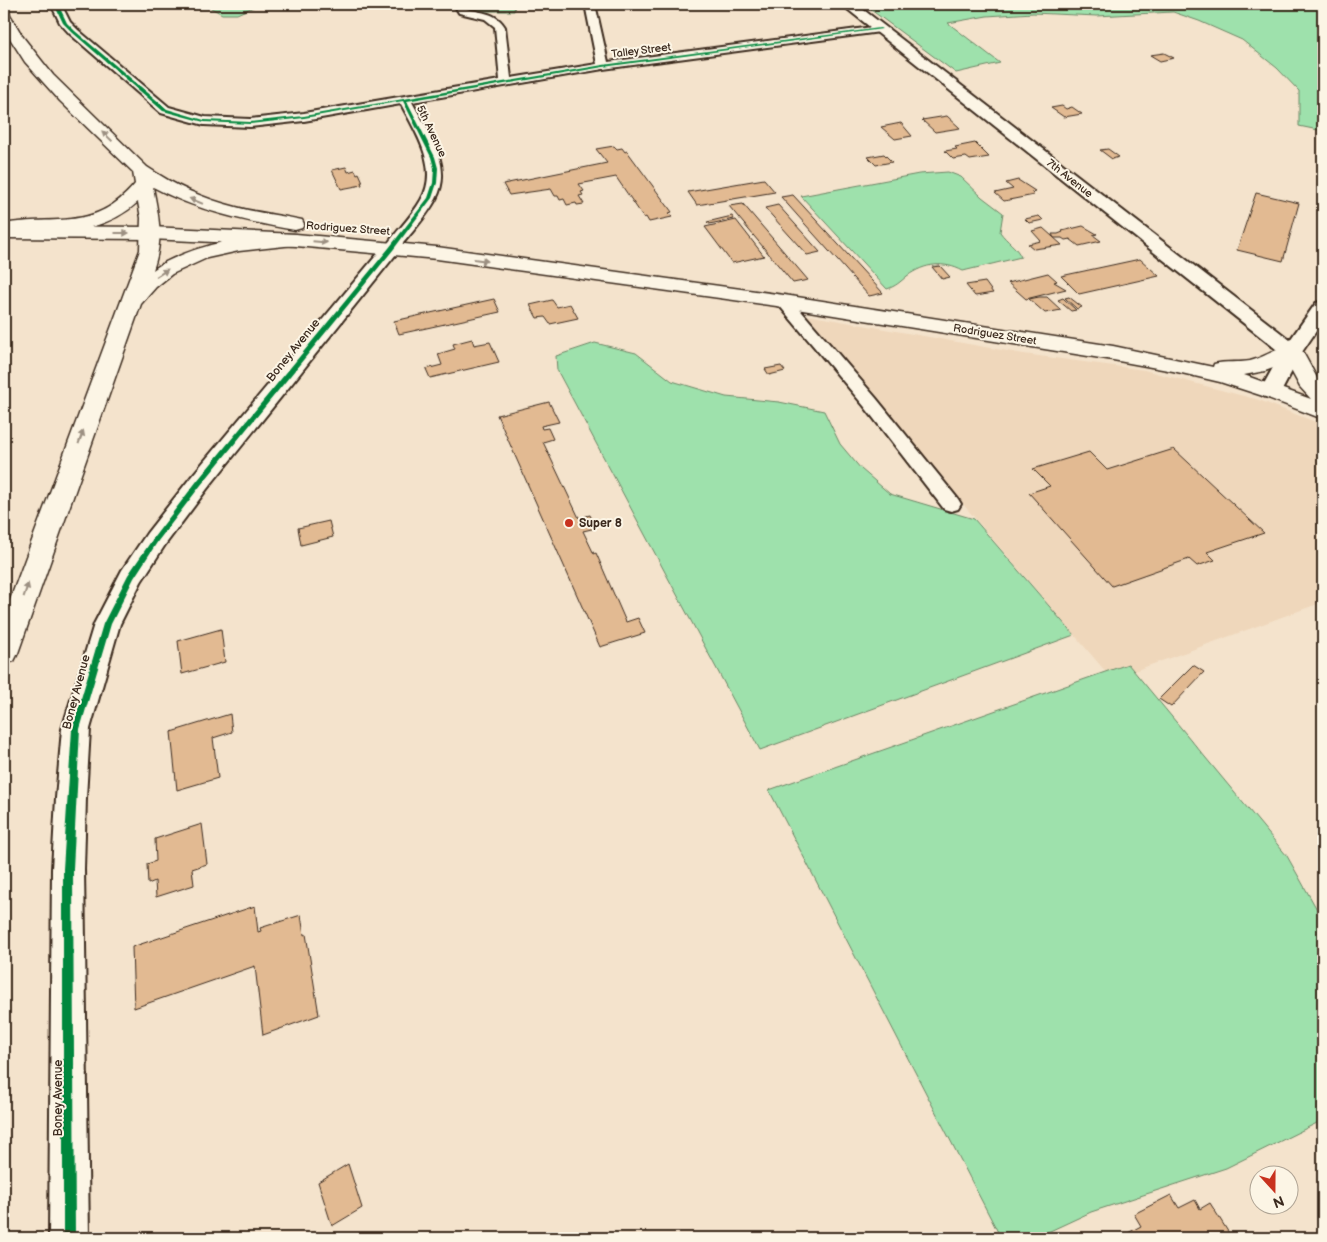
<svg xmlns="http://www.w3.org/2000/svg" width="1327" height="1242" font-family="'Balsamiq Sans',sans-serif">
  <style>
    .built { fill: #efd7bb }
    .green { fill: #9ee1ac; stroke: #6c8665 }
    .building { fill: #e2ba92; stroke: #3b2a1e }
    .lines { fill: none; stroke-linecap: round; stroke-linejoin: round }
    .minor-casing { stroke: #3b2a1e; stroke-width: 4 }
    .tertiary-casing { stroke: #3b2a1e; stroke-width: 4 }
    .secondary-casing { stroke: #3b2a1e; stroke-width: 3 }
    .motorway-casing { stroke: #3b2a1e; stroke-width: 3 }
    .minor { fill: #fcf5e5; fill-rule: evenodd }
    .tertiary { fill: #fcf5e5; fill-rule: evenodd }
    .secondary { fill: #fcf5e5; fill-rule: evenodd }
    .motorway { fill: #fcf5e5; fill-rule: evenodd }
    .cycleway-casing { stroke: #fcf5e5; stroke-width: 3 }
    .cycleway { fill: #00873e; fill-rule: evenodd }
    .oneway { fill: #9c9082 }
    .poi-dot { fill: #c8321e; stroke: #fcf5e5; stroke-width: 2 }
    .labels { text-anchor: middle; stroke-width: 4; stroke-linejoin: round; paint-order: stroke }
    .far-street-label { font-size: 11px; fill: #3b2a1e; stroke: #fcf5e5 }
    .street-label { font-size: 12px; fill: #3b2a1e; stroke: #fcf5e5 }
    .poi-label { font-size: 12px; font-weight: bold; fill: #3b2a1e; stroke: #fcf5e5; text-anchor: start }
  </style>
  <rect width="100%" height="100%" fill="#f4e3cc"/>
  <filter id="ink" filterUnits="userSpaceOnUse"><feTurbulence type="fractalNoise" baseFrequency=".02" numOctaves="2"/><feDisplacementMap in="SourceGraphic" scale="10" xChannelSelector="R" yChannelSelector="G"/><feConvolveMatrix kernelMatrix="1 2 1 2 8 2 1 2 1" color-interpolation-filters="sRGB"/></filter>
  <g filter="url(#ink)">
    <path class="built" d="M801 314 1024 354 1144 370 1259 400 1323 425V602L1134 671 1127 664 1106 672Z"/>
    <g class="green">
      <path d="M204 4H260L237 14H222Z"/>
      <path d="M472 4H515L514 11H472L471 10Z"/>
      <path d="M863 4H1323V131L1299 126V91L1277 68 1242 40 1199 21 1173 12 1097 16 1033 13 987 16 948 23 1000 63 956 73Z"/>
      <path d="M948 172 961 177 982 197 1003 213 1000 232C1007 242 1016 246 1021 257L963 271C944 261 925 263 907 276 900 282 896 286 887 289L801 196 919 174Z"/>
      <path d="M595 343 636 353 672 381 726 397 779 402 824 411 840 444 861 469 890 494 974 519 1074 635 760 750 557 370 556 356Z"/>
      <path d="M1128 664 1287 856 1323 920V1120L1226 1168 1091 1212 1035 1238H1001L769 790Z"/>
    </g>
    <g class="building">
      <path d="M1164 53 1174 58 1160 61 1150 55Z"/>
      <path d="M1062 106 1066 109 1072 107 1082 114 1064 117 1051 108Z"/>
      <path d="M947 116 960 128 935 132 922 120Z"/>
      <path d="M901 123 912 136 895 139 881 127Z"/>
      <path d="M975 143 989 157 970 160 966 157 953 159 945 151 957 149 955 147Z"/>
      <path d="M614 146 617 149 622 148 625 152 627 151 672 212 669 213 672 217 649 222 646 217 644 218 616 177 579 184 584 191 581 192 583 195 579 196 584 204 577 205 576 203 567 205 564 199 560 200 558 196H555L551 189 509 195 503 184 607 163 596 149Z"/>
      <path d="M1108 149 1119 157 1112 159 1100 150Z"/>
      <path d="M884 154 892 162 876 165 868 157Z"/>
      <path d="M346 167 348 172 355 170 357 174 359 173 363 182H361L362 185 341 189 332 170Z"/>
      <path d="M764 179 775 192 697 205 688 192Z"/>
      <path d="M1018 180 1035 191 1031 192 1034 195 1004 201 995 193 1013 189 1006 183Z"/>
      <path d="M1256 193 1299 203 1283 261 1237 250Z"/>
      <path d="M793 195 883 293 869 296 781 197Z"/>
      <path d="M743 204 808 280 793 283 729 206Z"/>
      <path d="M778 205 820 252 807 255 765 208Z"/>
      <path d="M732 216 734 219 709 224 707 222Z"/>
      <path d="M1039 216 1043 220 1029 223 1025 219Z"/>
      <path d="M736 220 764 256 732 263 705 227Z"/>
      <path d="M1083 226 1097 234 1093 235 1101 241 1079 246 1070 239 1065 240 1062 238H1054L1052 234H1058L1063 232 1062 231Z"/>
      <path d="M1043 228 1062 245 1034 249 1028 244 1041 241 1032 231Z"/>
      <path d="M1140 259 1159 276 1079 294 1061 276Z"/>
      <path d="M940 266 950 277 942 279 932 267Z"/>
      <path d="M1048 273 1057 281 1054 282 1066 289 1026 299 1008 283Z"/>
      <path d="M985 282 993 293 975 296 966 285Z"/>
      <path d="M1039 297H1047L1061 310 1045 313 1029 299Z"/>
      <path d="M1069 297 1082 307 1077 309 1065 298Z"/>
      <path d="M1063 298 1076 310 1071 311 1058 300Z"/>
      <path d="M494 299 500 312 399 334 394 321Z"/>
      <path d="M552 300 557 307 570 304 578 318 550 324 545 317 537 318 530 305Z"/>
      <path d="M472 339 474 345 490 342 499 362 430 378 426 369 442 365 438 354 455 349 453 344Z"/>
      <path d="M781 366 785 371 769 375 765 369Z"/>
      <path d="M549 402 559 422 541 426 542 429 548 428 553 439 543 442 579 518 590 515 596 528 583 531 594 554 596 553 626 622 638 618 645 633 600 647 497 415Z"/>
      <path d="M1174 449 1264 533 1207 552 1215 560 1197 566 1189 559 1112 586 1029 493 1050 486 1033 469 1089 452 1107 470Z"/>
      <path d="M329 521 333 537 301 545 298 528Z"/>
      <path d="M221 629 225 662 182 674 178 641Z"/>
      <path d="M1193 665 1204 672 1171 707 1159 699Z"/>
      <path d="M230 714 232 732 213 738 218 778 177 790 171 732Z"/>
      <path d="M202 824 207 864 192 869 194 885 156 897 155 881 148 884 147 864 156 861 155 839Z"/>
      <path d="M255 906 258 932 261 931 260 928 301 915 304 935 306 934 319 1015 263 1035 255 966 134 1008 132 947Z"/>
      <path d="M348 1164 362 1208 332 1226 318 1182Z"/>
      <path d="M1171 1195 1179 1208 1195 1200 1200 1209 1210 1203 1232 1238H1128L1126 1234 1141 1226 1134 1214Z"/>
    </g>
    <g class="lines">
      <defs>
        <g id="minor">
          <path d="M51 4H61L70 22 78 30 169 107 205 117 250 119 304 113 500 80 495 27 485 19 459 13 456 8 457 4H467V9C482 13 496 12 505 27L511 78 597 64 585 4H595L608 62 880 26 886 29 880 32 603 69 412 102C428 131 454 166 436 199 426 218 409 235 396 252H386L384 249C395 232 411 218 421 200 440 168 416 133 401 104L304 121 250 127 204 125 161 113 70 34 60 23Z"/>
          <path d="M784 296 790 298 876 398 958 499 961 504 958 509 951 511 944 509 864 406 778 304 776 301 778 298Z"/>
        </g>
        <g id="tertiary">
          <path d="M841 4H856L1290 340 1316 303 1323 301V321L1302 352 1279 396 1271 398 1263 396 1260 391 1281 353Z"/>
          <path d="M391 244 397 245 400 249 397 253 207 489 165 545 141 582 120 624 90 729 86 798 84 869 89 1238H49L52 869 56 798 62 729 94 624 122 570 147 533 191 477 385 245Z"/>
        </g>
        <path id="secondary" d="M4 226 150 227 296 234 437 247 784 295 1113 346 1213 367 1214 364C1226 361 1238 363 1250 361 1267 357 1282 343 1300 347L1317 378 1323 385V419L1263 396 1220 382 1173 371 1113 360 784 307 437 259 296 246 150 239 4 238ZM1287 363 1300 387 1311 399 1244 375 1265 371Z"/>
        <path id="motorway" d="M4 12 9 13 23 37 53 75 147 167C175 186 204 199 236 207 258 213 280 215 302 220L304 224 302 228 295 230C245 221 197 211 153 187 159 219 164 238 153 270 181 248 268 227 303 236L305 240 303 244 239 251 207 258 172 274 156 287 141 304 18 653 14 661 4 664V616L140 250 141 218 138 202C97 239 53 228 4 236V224C57 215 95 232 135 184L133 172 60 101 25 62 4 29Z"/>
      </defs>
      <use href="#minor" class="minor-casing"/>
      <use href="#tertiary" class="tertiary-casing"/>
      <use href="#secondary" class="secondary-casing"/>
      <use href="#motorway" class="motorway-casing"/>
      <use href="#minor" class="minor"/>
      <use href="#tertiary" class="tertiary"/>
      <use href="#secondary" class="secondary"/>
      <use href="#motorway" class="motorway"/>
      <defs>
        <path id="cycleway" d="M54 4H58L67 23 75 31 167 109 204 120 250 122 304 116 603 65 880 28 882 29 603 67 407 101 435 157 438 168 437 183 432 198 393 250 201 485 158 541 134 578 111 624 80 729 73 869 75 1238H63V869L72 729 103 624 128 575 154 537 197 481 389 248 428 198 433 183 434 168 431 157 403 101 304 118 250 124 204 122 163 111 73 33 63 23Z"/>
      </defs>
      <use href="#cycleway" class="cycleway-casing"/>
      <use href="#cycleway" class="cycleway"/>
    </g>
    <defs><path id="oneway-solid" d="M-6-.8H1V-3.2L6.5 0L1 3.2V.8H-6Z" transform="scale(1.25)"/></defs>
    <g class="oneway">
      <use href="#oneway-solid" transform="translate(107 136) rotate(-136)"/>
      <use href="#oneway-solid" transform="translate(196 201) rotate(-158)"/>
      <use href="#oneway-solid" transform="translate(122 233)"/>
      <use href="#oneway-solid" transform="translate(320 242) rotate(5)"/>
      <use href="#oneway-solid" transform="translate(481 260) rotate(8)"/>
      <use href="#oneway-solid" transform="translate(162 273) rotate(-33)"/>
      <use href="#oneway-solid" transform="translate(81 437) rotate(-70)"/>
      <use href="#oneway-solid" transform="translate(26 590) rotate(-71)"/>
    </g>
  </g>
  <circle class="poi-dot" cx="569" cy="523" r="5"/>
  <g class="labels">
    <g class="far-street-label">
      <text transform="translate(641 50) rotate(-7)" y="4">Talley Street</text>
      <text transform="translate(432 131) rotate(65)" y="4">5th Avenue</text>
      <text transform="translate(1070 178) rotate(38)" y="4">7th Avenue</text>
      <text transform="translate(348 228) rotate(4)" y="4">Rodriguez Street</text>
      <text transform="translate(995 334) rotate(9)" y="4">Rodriguez Street</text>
    </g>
    <g class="street-label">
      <text transform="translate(293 350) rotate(-51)" y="4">Boney Avenue</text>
      <text transform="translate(76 692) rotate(-75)" y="4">Boney Avenue</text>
      <text transform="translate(58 1098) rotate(-90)" y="4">Boney Avenue</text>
    </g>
    <g class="poi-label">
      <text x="579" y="527">Super 8</text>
    </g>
  </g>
  <rect width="1327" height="1242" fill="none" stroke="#fcf5e5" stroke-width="20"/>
  <rect x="10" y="10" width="1307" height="1222" fill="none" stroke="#3b2a1e" stroke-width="2" filter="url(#ink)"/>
  <g transform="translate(1274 1190) rotate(159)"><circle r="24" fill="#fcf5e5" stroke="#afa495"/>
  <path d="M0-4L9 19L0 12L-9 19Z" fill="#c8321e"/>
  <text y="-8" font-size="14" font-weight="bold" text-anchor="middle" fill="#3b2a1e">N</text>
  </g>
</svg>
